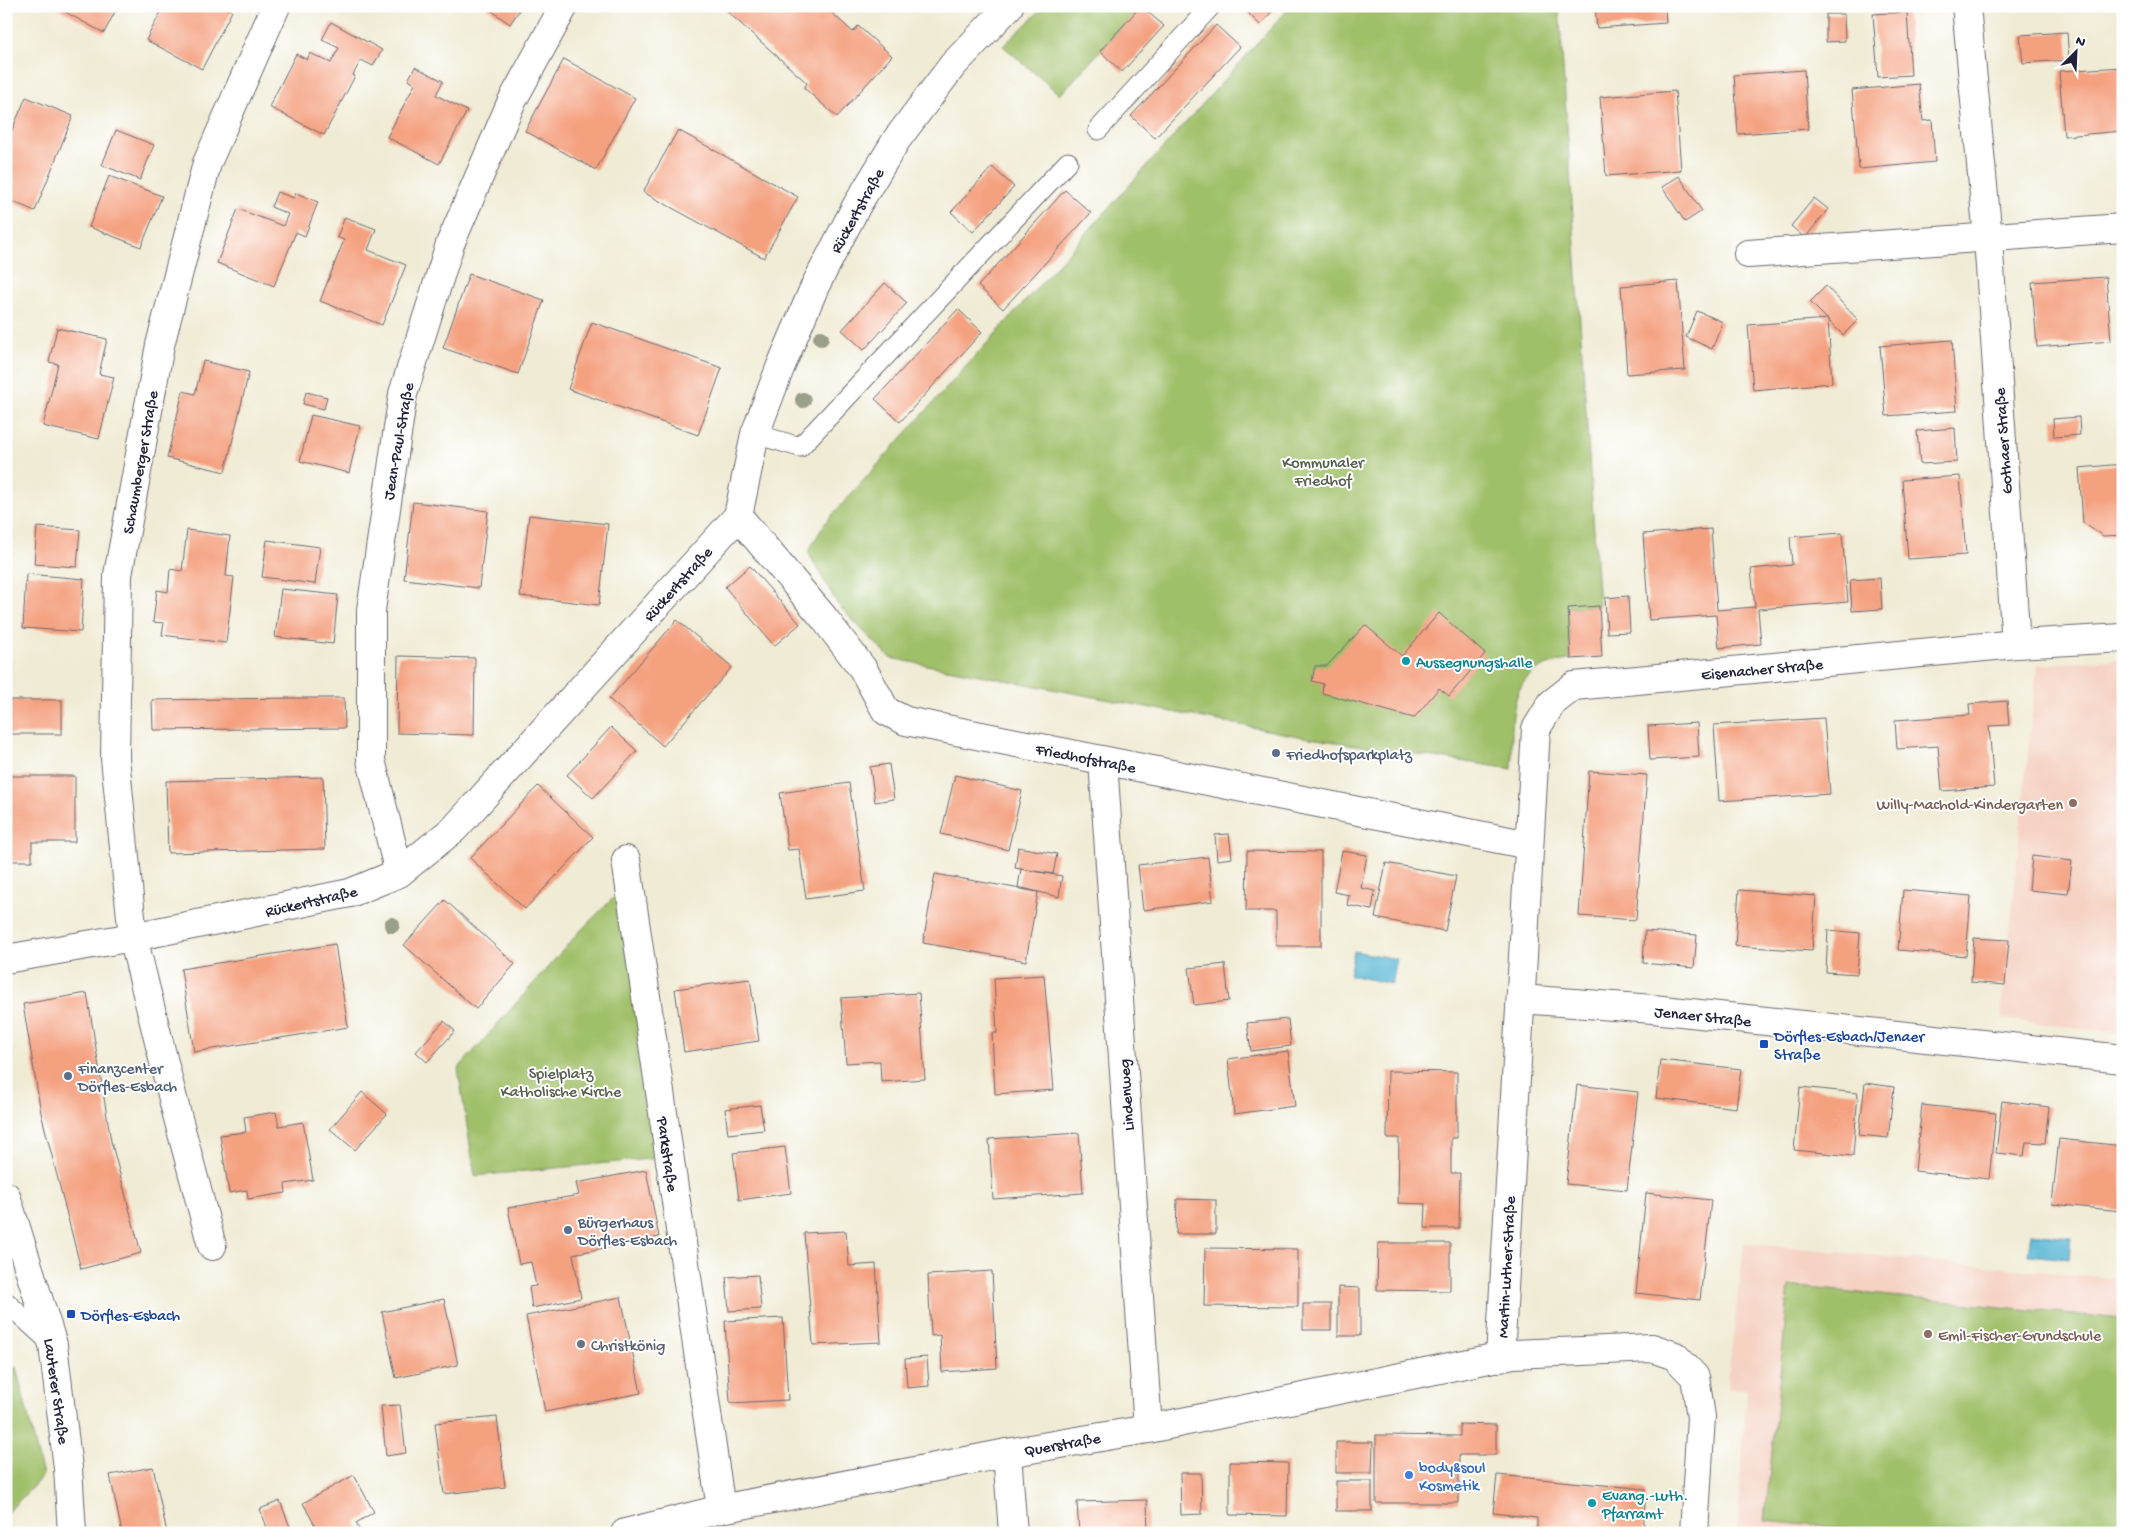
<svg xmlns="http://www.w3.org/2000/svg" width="2129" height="1539" font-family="'Gochi Hand',sans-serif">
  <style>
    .built { fill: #f5d2c2 }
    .green { fill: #9fbf67; stroke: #607051 }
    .water { fill: #55b5d4; stroke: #3c6c88 }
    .building { fill: #f4a180 }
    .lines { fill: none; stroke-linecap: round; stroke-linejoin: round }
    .service-casing { stroke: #6a6871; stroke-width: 21 }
    .minor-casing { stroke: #6a6871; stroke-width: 30 }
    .service { stroke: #fff; stroke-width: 19 }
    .minor { stroke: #fff; stroke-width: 28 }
    .tree { fill: #9a9f8a }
    .culture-dot { fill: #0f9aa8; stroke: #fff; stroke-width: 2 }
    .service-dot { fill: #5c6f8a; stroke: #fff; stroke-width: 2 }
    .education-dot { fill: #8d6e63; stroke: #fff; stroke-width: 2 }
    .transit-dot { fill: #1a4fb4; stroke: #fff; stroke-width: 2 }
    .worship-dot { fill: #6b7280; stroke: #fff; stroke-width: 2 }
    .shop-dot { fill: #3f7fe0; stroke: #fff; stroke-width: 2 }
    .labels { text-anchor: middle; stroke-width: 4; stroke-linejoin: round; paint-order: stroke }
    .street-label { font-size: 16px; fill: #22223b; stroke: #fff }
    .park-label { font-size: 16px; fill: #54614d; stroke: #fff }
    .culture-label { font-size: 16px; fill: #0d838f; stroke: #fff; text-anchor: start }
    .service-label { font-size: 16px; fill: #4e5e75; stroke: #fff; text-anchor: start }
    .education-label { font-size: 16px; fill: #785e54; stroke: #fff; text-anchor: end }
    .transit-label { font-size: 16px; fill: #164399; stroke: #fff; text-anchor: start }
    .worship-label { font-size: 16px; fill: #5b616d; stroke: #fff; text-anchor: start }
    .shop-label { font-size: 16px; fill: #366cbe; stroke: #fff; text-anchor: start }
  </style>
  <rect width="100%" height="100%" fill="#fff"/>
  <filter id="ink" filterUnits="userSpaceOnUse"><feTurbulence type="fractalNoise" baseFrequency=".02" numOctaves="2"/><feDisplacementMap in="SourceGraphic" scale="10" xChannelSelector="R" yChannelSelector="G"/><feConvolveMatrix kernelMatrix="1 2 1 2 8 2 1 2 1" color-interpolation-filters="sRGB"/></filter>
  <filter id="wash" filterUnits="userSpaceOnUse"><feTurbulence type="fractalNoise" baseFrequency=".0096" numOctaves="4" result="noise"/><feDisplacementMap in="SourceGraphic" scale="20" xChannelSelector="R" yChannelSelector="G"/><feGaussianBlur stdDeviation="1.12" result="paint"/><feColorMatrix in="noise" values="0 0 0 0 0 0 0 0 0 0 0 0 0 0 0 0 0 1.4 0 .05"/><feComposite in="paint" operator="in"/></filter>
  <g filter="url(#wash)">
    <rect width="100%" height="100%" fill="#f0ebd4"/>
    <g class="built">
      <path d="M2123 659V1033L2001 1019 2037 665Z"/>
      <path d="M1744 1243 2123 1279V1533H1737L1747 1390 1727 1389Z"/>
    </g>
    <g class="green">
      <path d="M1045 6H1141L1060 95 1003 46Z"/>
      <path d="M1291 6H1559L1599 606 1568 608 1571 659C1561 662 1550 663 1541 668 1505 684 1513 736 1512 769L1303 737 890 658 838 605 808 552 825 523Z"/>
      <path d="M620 891 659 1158 475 1176 458 1069 579 932Z"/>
      <path d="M1789 1286 2123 1319V1533H1898L1765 1520Z"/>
      <path d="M16 1367 43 1476 6 1514V1371Z"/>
    </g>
    <g class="water">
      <path d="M1354 951 1397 959 1392 984 1349 975Z"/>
      <path d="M2031 1233 2071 1237 2069 1259 2028 1255Z"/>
    </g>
    <g id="blocks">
      <g class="building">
        <path d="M54 6H118L104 33Z"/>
        <path d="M164 6H223L232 11 202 69 146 40Z"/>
        <path d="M485 6H522L510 24Z"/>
        <path d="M721 6H824L853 32 858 26 892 56 837 117 804 88 807 83Z"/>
        <path d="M1141 6 1164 26 1122 72 1100 51Z"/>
        <path d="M1241 6H1277L1260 25Z"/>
        <path d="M1595 6H1665L1666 23 1597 28Z"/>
        <path d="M1907 12 1911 75 1878 77 1873 14Z"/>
        <path d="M1826 14H1844L1845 41 1826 42Z"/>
        <path d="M331 22 382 50 373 66 361 60 353 75 355 76 324 135 269 107 296 54 307 60 310 53 331 63 339 48 322 40Z"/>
        <path d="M1216 25 1240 47 1155 138 1131 116Z"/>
        <path d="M2067 32 2069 60 2023 63 2020 35Z"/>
        <path d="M564 59 635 98 596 170 525 131Z"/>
        <path d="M415 67 443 81 436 95 467 111 439 164 387 137 415 84 408 80Z"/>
        <path d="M2123 67V131L2064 136 2059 71Z"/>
        <path d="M1804 70 1808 129 1738 134 1734 75Z"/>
        <path d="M1919 84 1923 121 1932 120 1935 162 1859 169 1852 90Z"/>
        <path d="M1675 91 1681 170 1606 176 1600 97Z"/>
        <path d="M26 97 73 116 35 211 6 199V134L10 135Z"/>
        <path d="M116 130 154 145 140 180 102 165Z"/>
        <path d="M678 130 798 197 764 258 643 192Z"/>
        <path d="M992 167 1014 187 973 232 951 212Z"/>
        <path d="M109 176 162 196 141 247 89 227Z"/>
        <path d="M1679 176 1702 211 1685 222 1662 187Z"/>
        <path d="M1065 190 1091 213 1003 309 978 286Z"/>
        <path d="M277 192 294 198 296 193 318 202 305 236 296 232 274 286 217 263 238 209 283 226 288 214 271 207Z"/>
        <path d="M1814 198 1828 209 1805 238 1791 226Z"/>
        <path d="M345 217 376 229 368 250 406 265 382 325 320 301 344 240 337 237Z"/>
        <path d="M469 274 544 300 518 374 443 348Z"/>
        <path d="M2106 277 2111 341 2037 347 2032 282Z"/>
        <path d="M1678 281 1685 370 1627 374 1621 286Z"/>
        <path d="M885 283 907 303 864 350 842 330Z"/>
        <path d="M1826 286 1858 320 1843 335 1810 302Z"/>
        <path d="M958 309 982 332 900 422 875 399Z"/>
        <path d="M1697 311 1723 322 1712 349 1686 337Z"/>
        <path d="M1828 319 1832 383 1753 390 1748 325Z"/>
        <path d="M592 322 722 368 698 435 568 389Z"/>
        <path d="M57 328 107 339 99 374 114 377 99 439 43 426 58 364 49 362Z"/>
        <path d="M1952 340 1957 411 1886 416 1880 346Z"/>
        <path d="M203 361 249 372 225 472 167 458 183 391 195 394Z"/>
        <path d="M306 392 327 397 324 409 303 404Z"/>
        <path d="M311 415 360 426 349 473 300 461Z"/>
        <path d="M2079 417 2080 435 2054 437 2053 419Z"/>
        <path d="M1955 428 1957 462 1920 464 1917 431Z"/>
        <path d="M2123 464V535L2103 536 2083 523 2079 468Z"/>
        <path d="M1960 476 1966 555 1908 559 1902 480Z"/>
        <path d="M413 502 488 511 479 588 404 579Z"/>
        <path d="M529 515 608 524 599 605 520 596Z"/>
        <path d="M37 527 80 530 77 567 34 564Z"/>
        <path d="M1711 529 1717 610 1755 607 1751 569 1792 565 1790 537 1842 533 1848 602 1758 609 1761 644 1719 648 1716 615 1649 620 1643 534Z"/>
        <path d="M187 530 230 536 226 576 234 577 226 643 162 635 164 623 153 622 157 590 168 592 170 569 182 571Z"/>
        <path d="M267 540 320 547 315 584 262 577Z"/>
        <path d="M750 566 800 624 774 646 725 587Z"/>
        <path d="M26 574 84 579 81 632 23 628Z"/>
        <path d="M1880 578 1882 609 1852 611 1850 580Z"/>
        <path d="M281 589 338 595 333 644 275 637Z"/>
        <path d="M1628 596 1630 632 1607 633 1605 598Z"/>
        <path d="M1599 606 1602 657 1571 659 1568 608Z"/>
        <path d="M1439 613 1485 654 1449 696 1439 688 1414 718 1322 693 1323 684 1312 681 1315 666H1327L1365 625 1402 656Z"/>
        <path d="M677 620 732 667 663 746 609 699Z"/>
        <path d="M398 656 475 658 474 735 397 733Z"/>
        <path d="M295 698H344L345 728 153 730 152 700Z"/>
        <rect x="6" y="700" width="56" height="34"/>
        <path d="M2007 701 2009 725 1989 726 1994 787 1942 791 1938 746 1897 749 1895 720 1970 715 1969 704Z"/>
        <path d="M1824 718 1830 794 1719 801 1714 725Z"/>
        <path d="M1697 723 1699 757 1650 760 1648 726Z"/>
        <path d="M611 727 637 751 593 798 567 775Z"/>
        <path d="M889 764 894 799 875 802 870 767Z"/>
        <path d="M1589 771 1647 775 1636 920 1579 916Z"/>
        <path d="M955 775 1022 791 1008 850 941 834Z"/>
        <path d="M6 776H75V842H32V861H6Z"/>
        <path d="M323 777 325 849 168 853 166 781Z"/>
        <path d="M849 783 865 891 806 899 799 849 788 850 780 793Z"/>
        <path d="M538 786 593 837 525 909 470 858Z"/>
        <path d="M1229 834 1232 858 1217 860 1215 835Z"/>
        <path d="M1018 847 1057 854 1053 874 1015 868Z"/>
        <path d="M1247 851 1321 852V946H1276V911H1246Z"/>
        <path d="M1342 851 1367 855 1361 888 1375 891 1372 910 1347 905 1349 895 1334 892Z"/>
        <path d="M2032 856 2072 861 2068 894 2029 890Z"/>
        <path d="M1208 857 1213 901 1143 910 1138 865Z"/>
        <path d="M1386 863 1456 876 1445 931 1375 918Z"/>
        <path d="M1021 869 1062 876 1059 897 1018 887Z"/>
        <path d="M935 874 1038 892 1026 961 923 943Z"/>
        <path d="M1739 890 1816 896 1812 951 1735 946Z"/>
        <path d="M1903 890 1971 896 1966 956 1898 950Z"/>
        <path d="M445 900 515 964 476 1009 404 945Z"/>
        <path d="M1828 930 1860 933 1857 974 1826 972Z"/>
        <path d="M1645 931 1697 935 1694 968 1643 963Z"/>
        <path d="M1974 938 2009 940 2005 985 1971 982Z"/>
        <path d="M335 944 348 1027 194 1052 181 969Z"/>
        <path d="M1225 964 1229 1001 1194 1005 1189 968Z"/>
        <path d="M1044 975 1054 1090 995 1094 992 1033H997L994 978Z"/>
        <path d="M750 979 759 1041 684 1052 675 989Z"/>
        <path d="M87 993 111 1141 141 1253 81 1269 41 1113 23 1004Z"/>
        <path d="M919 993 925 1079 881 1082 880 1061 846 1063 841 998Z"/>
        <path d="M1288 1019 1291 1046 1251 1051 1247 1023Z"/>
        <path d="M444 1021 455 1031 427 1062 416 1052Z"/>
        <path d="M1288 1051 1295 1106 1234 1114 1228 1059Z"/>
        <path d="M1660 1060 1741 1069 1736 1108 1656 1098Z"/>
        <path d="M1388 1071 1457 1072V1138H1451V1173H1460L1459 1228H1425L1426 1204 1398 1203 1399 1138H1387Z"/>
        <path d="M1865 1083 1894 1087 1888 1138 1859 1135Z"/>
        <path d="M1577 1085 1638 1092 1627 1190 1566 1184Z"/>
        <path d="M1800 1087 1858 1093 1853 1156 1794 1150Z"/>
        <path d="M362 1092 387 1114 355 1150 330 1129Z"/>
        <path d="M2002 1101 2049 1107 2045 1143 2026 1142 2024 1156 1996 1153Z"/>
        <path d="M760 1105 764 1130 728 1134 725 1109Z"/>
        <path d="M1922 1105 1996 1113 1989 1179 1915 1171Z"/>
        <path d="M276 1112 279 1126 303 1122 313 1180 285 1184 286 1193 248 1199 247 1190 229 1193 220 1135 246 1132 244 1117Z"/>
        <path d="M1079 1133 1083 1193 993 1199 989 1139Z"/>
        <path d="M2059 1139 2123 1146 2121 1211 2052 1204Z"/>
        <path d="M785 1147 791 1193 739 1200 733 1153Z"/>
        <path d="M646 1170 659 1237 573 1254 581 1298 532 1308 529 1287 536 1286 531 1262 519 1264 508 1208 579 1195 576 1183Z"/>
        <path d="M1646 1193 1711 1200 1700 1300 1636 1293Z"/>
        <path d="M1177 1199 1216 1200V1234H1176Z"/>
        <path d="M846 1231 849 1266 876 1264 881 1342 813 1345 804 1233Z"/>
        <path d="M1378 1243H1450V1291L1377 1290Z"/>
        <path d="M1205 1248 1298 1249V1307L1204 1306Z"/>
        <path d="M992 1271 997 1368 942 1372 940 1335 931 1336 928 1275Z"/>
        <path d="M758 1275 761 1309 729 1311 726 1277Z"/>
        <path d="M1338 1287 1360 1288V1336H1338Z"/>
        <path d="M621 1297 641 1393 545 1412 526 1316Z"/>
        <path d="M444 1299 458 1365 396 1378 382 1312Z"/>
        <rect x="1303" y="1304" width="28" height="26"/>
        <path d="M783 1318 788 1400 730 1403 725 1321Z"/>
        <path d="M927 1357 929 1386 907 1388 905 1359Z"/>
        <path d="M400 1405 406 1453 386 1456 381 1406Z"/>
        <path d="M497 1417 505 1487 444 1494 435 1423Z"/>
        <path d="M1460 1424 1496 1425V1455H1459V1503H1376V1435L1460 1436Z"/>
        <path d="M1336 1442H1373L1372 1473H1336Z"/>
        <path d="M1230 1462 1288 1463 1287 1516 1230 1515Z"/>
        <path d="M153 1467 167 1533H122L110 1475Z"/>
        <path d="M1180 1473H1201L1202 1514 1181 1515Z"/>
        <path d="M354 1475 374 1512 356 1523 361 1533H319L303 1503Z"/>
        <path d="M1497 1475 1646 1489 1643 1533H1537V1518L1493 1513Z"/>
        <rect x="1336" y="1481" width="36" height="30"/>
        <path d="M1147 1500 1148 1533H1079L1077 1502Z"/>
        <path d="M280 1501 292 1532 269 1533 260 1509Z"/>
      </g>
    </g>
  </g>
  <g filter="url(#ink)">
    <use href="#blocks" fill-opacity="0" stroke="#6a6871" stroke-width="1"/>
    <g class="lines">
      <defs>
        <g id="service">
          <path d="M1098 130 1211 6"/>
          <path d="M755 434 800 447 1068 162"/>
          <path d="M6 1302 51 1343"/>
        </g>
        <g id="minor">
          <path d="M1966 6 1988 238 2016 644"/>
          <path d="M1748 254 2123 228"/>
          <path d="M738 516 824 618 863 669 886 711 906 721 1529 845"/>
          <path d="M1103 761 1148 1429"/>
          <path d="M626 860 721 1509"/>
          <path d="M399 873 371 760V610L403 394 450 244 511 103 564 6"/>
          <path d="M6 959 133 937 350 893 399 873 455 828 738 516 755 434 780 368 815 286 857 205 897 139 953 65 1009 6"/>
          <path d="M1521 999 1653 1009 2123 1059"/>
          <path d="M6 1196 53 1345 68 1468 72 1533"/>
          <path d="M212 1246 175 1107 133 937 115 758 118 575 160 345 207 163 276 6"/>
          <path d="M1500 1358 1536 729 1552 703 1574 686 2016 644 2123 638"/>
          <path d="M1007 1453 1013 1533"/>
          <path d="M625 1533 721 1509 1007 1453 1148 1429 1513 1354 1652 1348 1675 1356 1695 1377 1701 1417 1694 1533"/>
        </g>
      </defs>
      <use href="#service" class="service-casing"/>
      <use href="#minor" class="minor-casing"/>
      <use href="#service" class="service"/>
      <use href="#minor" class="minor"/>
    </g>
    <g class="tree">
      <circle cx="821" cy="338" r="8"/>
      <circle cx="803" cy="400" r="8"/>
      <circle cx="392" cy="925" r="8"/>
    </g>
  </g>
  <g class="culture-dot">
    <circle cx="1406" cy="661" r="5"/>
    <circle cx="1592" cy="1503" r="5"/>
  </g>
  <g class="service-dot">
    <circle cx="1276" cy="753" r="5"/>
    <circle cx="68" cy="1076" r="5"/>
    <circle cx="568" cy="1230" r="5"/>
  </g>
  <g class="education-dot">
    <circle cx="2073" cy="803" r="5"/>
    <circle cx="1928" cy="1334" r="5"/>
  </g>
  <g class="transit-dot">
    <rect x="1759" y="1039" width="10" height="10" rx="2.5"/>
    <rect x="66" y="1309" width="10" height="10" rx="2.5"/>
  </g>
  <circle class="worship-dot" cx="581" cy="1344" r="5"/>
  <circle class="shop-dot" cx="1409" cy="1475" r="5"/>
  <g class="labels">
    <g class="street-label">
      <text transform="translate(856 210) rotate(-61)" y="6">Rückertstraße</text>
      <text transform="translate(397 441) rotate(-80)" y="6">Jean-Paul-Straße</text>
      <text transform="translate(2002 441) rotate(-94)" y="6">Gothaer Straße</text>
      <text transform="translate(139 462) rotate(-80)" y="6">Schaumberger Straße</text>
      <text transform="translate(677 583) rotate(-48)" y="6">Rückertstraße</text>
      <text transform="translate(1762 668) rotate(-5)" y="6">Eisenacher Straße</text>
      <text transform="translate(1086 757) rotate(11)" y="6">Friedhofstraße</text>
      <text transform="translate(311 900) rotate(-13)" y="6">Rückertstraße</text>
      <text transform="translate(1703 1015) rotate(6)" y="6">Jenaer Straße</text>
      <text transform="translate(1125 1095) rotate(-94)" y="6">Lindenweg</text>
      <text transform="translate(669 1154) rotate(82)" y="6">Parkstraße</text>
      <text transform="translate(1505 1267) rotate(-87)" y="6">Martin-Luther-Straße</text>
      <text transform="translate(58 1391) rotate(82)" y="6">Lauterer Straße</text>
      <text transform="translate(1062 1443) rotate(-10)" y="6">Querstraße</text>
    </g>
    <g class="park-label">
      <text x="1323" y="467">Kommunaler<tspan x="1323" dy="18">Friedhof</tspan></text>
      <text x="561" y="1078">Spielplatz<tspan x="561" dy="18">Katholische Kirche</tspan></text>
    </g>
    <g class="culture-label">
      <text x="1416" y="667">Aussegnungshalle</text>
      <text x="1602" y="1500">Evang.-Luth.<tspan x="1602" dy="18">Pfarramt</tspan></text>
    </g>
    <g class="service-label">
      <text x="1286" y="759">Friedhofsparkplatz</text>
      <text x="78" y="1073">Finanzcenter<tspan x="78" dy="18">Dörfles-Esbach</tspan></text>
      <text x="578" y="1227">Bürgerhaus<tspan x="578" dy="18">Dörfles-Esbach</tspan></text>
    </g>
    <g class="education-label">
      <text x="2063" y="809">Willy-Machold-Kindergarten</text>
      <text x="1938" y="1340" text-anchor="start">Emil-Fischer-Grundschule</text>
    </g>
    <g class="transit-label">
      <text x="1774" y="1041">Dörfles-Esbach/Jenaer<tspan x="1774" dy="18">Straße</tspan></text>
      <text x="81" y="1320">Dörfles-Esbach</text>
    </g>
    <g class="worship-label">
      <text x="591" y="1350">Christkönig</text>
    </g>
    <g class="shop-label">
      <text x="1419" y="1472">body&amp;soul<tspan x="1419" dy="18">Kosmetik</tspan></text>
    </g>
  </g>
  <rect width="2129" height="1539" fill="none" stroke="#fff" stroke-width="25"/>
  <g transform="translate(2076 52) rotate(24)" stroke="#ffffff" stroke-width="4" paint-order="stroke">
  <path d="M0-4L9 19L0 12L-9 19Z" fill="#22223b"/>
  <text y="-8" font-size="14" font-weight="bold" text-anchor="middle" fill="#22223b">N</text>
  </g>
</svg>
